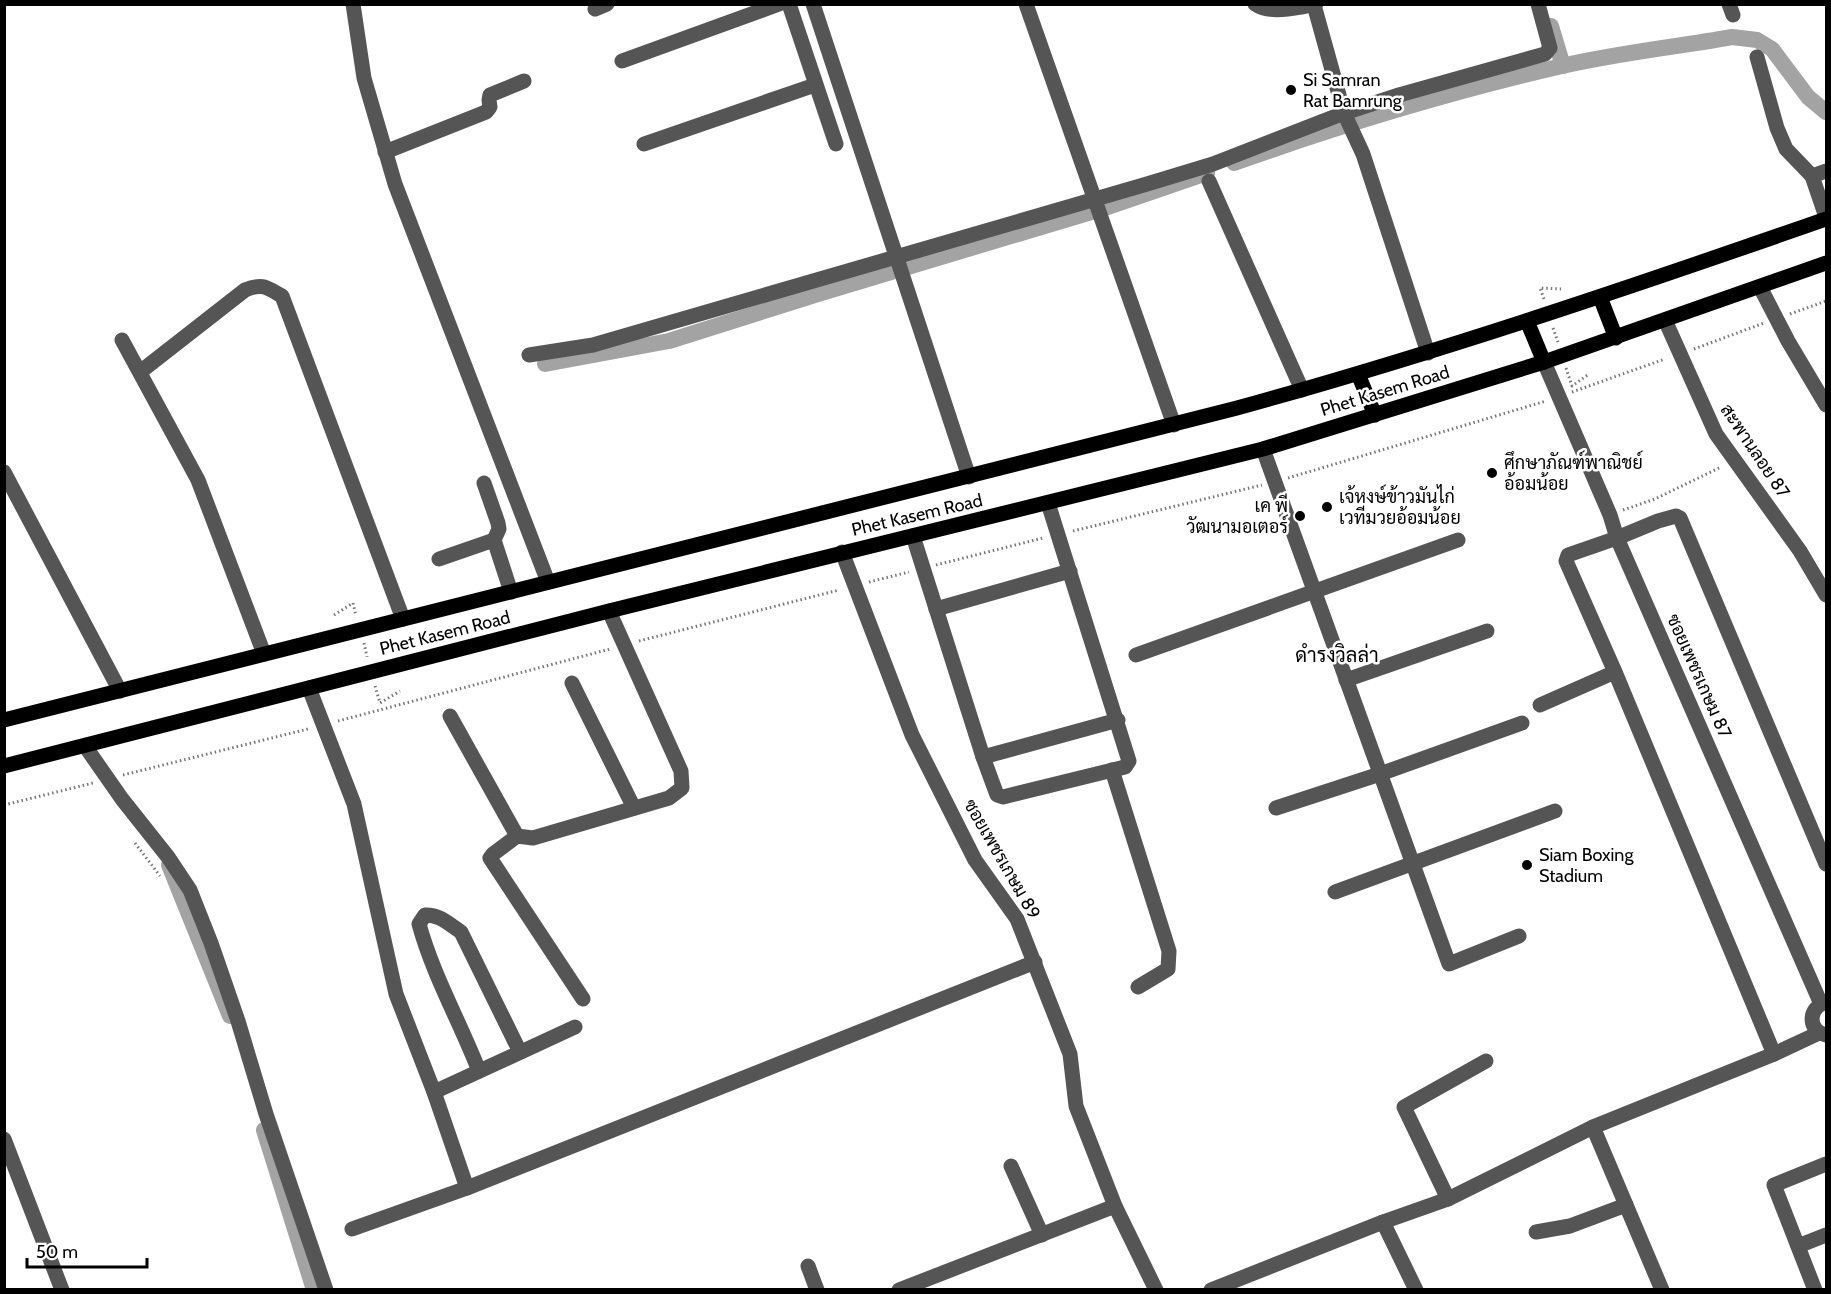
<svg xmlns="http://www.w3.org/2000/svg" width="1831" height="1294" font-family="Cabin,Sarabun,sans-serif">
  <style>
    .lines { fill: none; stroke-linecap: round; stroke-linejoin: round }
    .canal { stroke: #a3a3a3; stroke-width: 16 }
    .path { stroke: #777; stroke-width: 3; stroke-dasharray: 1.5 3; stroke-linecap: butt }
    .minor { stroke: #555; stroke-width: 15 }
    .major { stroke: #000; stroke-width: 15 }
    .poi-dot { fill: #000; stroke: #fff; stroke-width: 2 }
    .labels { text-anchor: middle; stroke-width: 5; stroke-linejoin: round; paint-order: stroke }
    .poi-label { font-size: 18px; fill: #000; stroke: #fff; text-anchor: start }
    .street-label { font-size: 18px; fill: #000; stroke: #fff }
    .neighbourhood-label { font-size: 20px; fill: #000; stroke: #fff }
  </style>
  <rect width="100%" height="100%" fill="#fff"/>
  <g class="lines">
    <g class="canal">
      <path d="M1551 26 1563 66"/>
      <path d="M1234 163C1341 125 1450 92 1562 66 1618 53 1676 47 1732 37L1757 40 1772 49 1808 97 1826 112"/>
      <path d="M545 364 669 341 821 293 1108 207 1207 173"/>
      <path d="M169 865 230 1016"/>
      <path d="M264 1130 314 1290"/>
    </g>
    <g class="path">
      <path d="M1544 299 1540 288 1561 289"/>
      <path d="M1790 314 1826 301"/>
      <path d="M1553 328 1558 342"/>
      <path d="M1694 349 1764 323"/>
      <path d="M1566 368 1572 386 1589 374"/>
      <path d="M1572 392 1665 359"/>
      <path d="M1288 478 1546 401"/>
      <path d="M1623 510 1655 499 1721 467"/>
      <path d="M1073 531 1262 485"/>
      <path d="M936 565 1043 538"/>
      <path d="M869 582 909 572"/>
      <path d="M334 615 353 603 356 616"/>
      <path d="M639 641 839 590"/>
      <path d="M364 643 367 657"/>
      <path d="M375 686 380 703 400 691"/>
      <path d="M338 721 610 649"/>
      <path d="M123 775 308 729"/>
      <path d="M4 805 93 783"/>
      <path d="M135 843 160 876"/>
    </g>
    <g class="minor">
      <path d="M353 4 364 78 395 184 548 582"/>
      <path d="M789 4 836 144"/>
      <path d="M813 4 969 477"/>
      <path d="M1026 4 1174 425"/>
      <path d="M1255 4C1270 15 1297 7 1314 5"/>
      <path d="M1316 4 1314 5 1344 113 1363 154 1428 353"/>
      <path d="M1729 4 1733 15"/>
      <path d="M595 9 607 4"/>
      <path d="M1757 57 1777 128 1786 149 1812 176"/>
      <path d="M622 61 779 4"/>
      <path d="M644 144 815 85"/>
      <path d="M385 152 486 112 490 107 489 100 490 95 524 81"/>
      <path d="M1826 171 1812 176 1826 217"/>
      <path d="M1209 181 1302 390"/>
      <path d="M1760 287 1788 341 1826 405"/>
      <path d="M1665 320 1716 434 1800 551 1826 595"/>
      <path d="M122 340 198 480 264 654"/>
      <path d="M529 355 593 345 1147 184 1213 164 1344 113 1399 95 1545 54 1550 48 1538 4"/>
      <path d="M1544 362 1610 515 1617 538 1821 1004"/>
      <path d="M140 372 245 290C262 283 266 287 282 296L403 619"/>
      <path d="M1263 449 1449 964 1519 936"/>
      <path d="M4 472 120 691"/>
      <path d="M484 483 498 523 499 529 494 540"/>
      <path d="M913 536 983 757 997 795 1003 797 1125 767 1129 761 1048 503"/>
      <path d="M842 552 912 735 975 860 1017 919 1070 1054 1076 1106 1115 1206 1156 1290"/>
      <path d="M439 559 494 540 511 592"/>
      <path d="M936 609 1070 571"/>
      <path d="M1136 655 1458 540"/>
      <path d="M1346 680 1487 631"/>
      <path d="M572 683 634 808"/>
      <path d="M309 688 354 804 396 994 434 1092 467 1188"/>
      <path d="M1540 705 1615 672"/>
      <path d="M450 716 517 836 533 838 669 798 682 788 681 771 609 611"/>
      <path d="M85 746 122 799 168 857 190 890 211 943 238 1021 266 1114 326 1290"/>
      <path d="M983 757 1118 720"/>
      <path d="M1112 770 1169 951 1168 969 1138 987"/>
      <path d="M1276 808 1380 774 1522 723"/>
      <path d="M517 836 493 854 490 858 583 999"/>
      <path d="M1335 892 1555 811"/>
      <path d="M1826 1002C1808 1008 1807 1030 1826 1035"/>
      <path d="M1774 1054 1615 672 1566 561 1568 555 1617 538 1658 521 1676 516 1680 518 1826 864"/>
      <path d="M479 1071C460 1022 433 975 419 924L425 915C439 914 450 925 461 932L520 1052"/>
      <path d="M434 1092 575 1027"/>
      <path d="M1593 1127 1662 1290"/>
      <path d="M4 1139 62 1290"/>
      <path d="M1011 1166 1042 1235"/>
      <path d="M1448 1199 1404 1107 1486 1061"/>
      <path d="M1383 1222 1416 1290"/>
      <path d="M352 1229 467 1188 1035 962"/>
      <path d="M1536 1232 1570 1226 1626 1205"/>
      <path d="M1798 1246 1826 1235"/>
      <path d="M808 1266 817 1290"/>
      <path d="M899 1290 1115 1206"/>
      <path d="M1211 1290 1383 1222 1448 1199 1593 1127 1774 1054 1819 1033"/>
      <path d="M1815 1290 1774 1185 1826 1164"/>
    </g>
    <g class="major">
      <path d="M1600 297 1616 338"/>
      <path d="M1527 321 1544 362"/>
      <path d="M1358 374 1375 415"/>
      <path d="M4 720 1237 408C1437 353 1631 287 1826 219"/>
      <path d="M4 766 609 611 1263 449 1544 362 1826 263"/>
    </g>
  </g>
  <g class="poi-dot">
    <circle cx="1291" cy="90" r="6"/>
    <circle cx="1492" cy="473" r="6"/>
    <circle cx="1327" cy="507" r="6"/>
    <circle cx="1300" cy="516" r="6"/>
    <circle cx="1527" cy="865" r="6"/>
  </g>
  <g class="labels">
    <g class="poi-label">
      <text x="1303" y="86">Si Samran<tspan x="1303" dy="21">Rat Bamrung</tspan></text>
      <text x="1504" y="469">ศึกษาภัณฑ์พาณิชย์<tspan x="1504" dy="21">อ้อมน้อย</tspan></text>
      <text x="1339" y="503">เจ้หงษ์ข้าวมันไก่<tspan x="1339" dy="21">เวทีมวยอ้อมน้อย</tspan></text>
      <text x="1288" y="512" text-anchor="end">เค พี<tspan x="1288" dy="21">วัฒนามอเตอร์</tspan></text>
      <text x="1539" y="861">Siam Boxing<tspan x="1539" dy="21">Stadium</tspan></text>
    </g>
    <g class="street-label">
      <text transform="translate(1385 391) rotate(-17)" y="6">Phet Kasem Road</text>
      <text transform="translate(1755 451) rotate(56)" y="6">สะพานลอย 87</text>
      <text transform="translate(917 515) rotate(-13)" y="6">Phet Kasem Road</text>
      <text transform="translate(445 633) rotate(-14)" y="6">Phet Kasem Road</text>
      <text transform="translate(1699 676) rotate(66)" y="6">ซอยเพชรเกษม 87</text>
      <text transform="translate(1002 859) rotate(60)" y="6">ซอยเพชรเกษม 89</text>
    </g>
    <g class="neighbourhood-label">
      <text x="1337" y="662">ดำรงวิลล่า</text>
    </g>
  </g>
  <rect width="1831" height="1294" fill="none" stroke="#000000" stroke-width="12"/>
  <path d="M27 1258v9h120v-9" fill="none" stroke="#000000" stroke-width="3"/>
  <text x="36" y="1258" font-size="18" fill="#000000" stroke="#ffffff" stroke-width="4.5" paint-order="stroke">50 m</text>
</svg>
